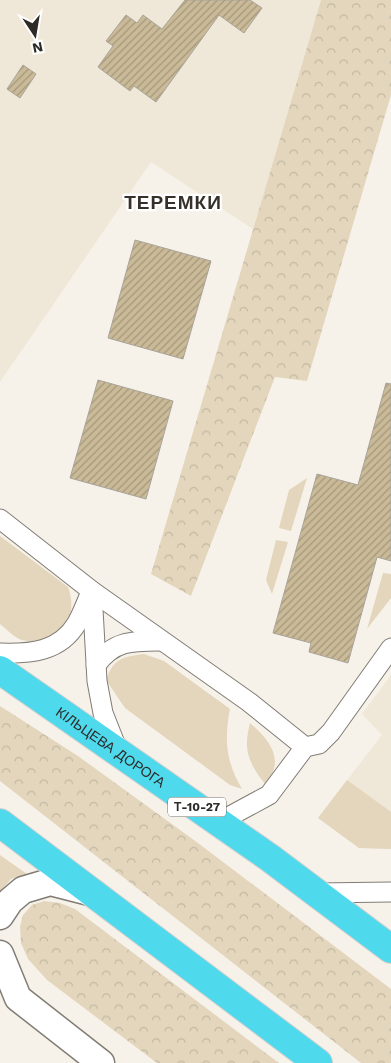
<svg xmlns="http://www.w3.org/2000/svg" width="391" height="1063" font-family="'Work Sans',sans-serif">
  <style>
    .built { fill: #efe7d7 }
    .grass { fill: #e3d6bc }
    .forest { fill: url(#forest-crowns) }
    .building { fill: url(#building-hatch); stroke: #a8a49b }
    .lines { fill: none; stroke-linecap: round; stroke-linejoin: round }
    .street-casing { stroke: #807c74; stroke-width: 21 }
    .secondary-casing { stroke: #807c74; stroke-width: 29 }
    .highway-casing { stroke: #d1d0d0; stroke-width: 30 }
    .street { stroke: #fff; stroke-width: 19 }
    .secondary { stroke: #fff; stroke-width: 26 }
    .highway { stroke: #4ed9ec; stroke-width: 28 }
    .labels { text-anchor: middle; stroke-width: 4.5; stroke-linejoin: round; paint-order: stroke }
    .shield { fill: #fff; stroke: #6c6b68; stroke-width: 1 }
    .shield-label { font-size: 12px; font-weight: bold; fill: #2d2b28 }
    .street-label { font-size: 14px; fill: #2d2b28; stroke: #fff }
    .district-label { font-size: 19px; font-weight: bold; letter-spacing: 1px; fill: #35312a; stroke: #fff }
  </style>
  <defs>
    <pattern id="forest-crowns" width="20" height="18" patternUnits="userSpaceOnUse" patternTransform="scale(1.25)"><rect width="20" height="18" fill="#e3d6bc"/><path d="M2 6a3 3 0 1 1 6 0M12 15a3 3 0 1 1 6 0" fill="none" stroke="#c3b8a2"/></pattern>
    <pattern id="building-hatch" width="6" height="6" patternUnits="userSpaceOnUse" patternTransform="scale(1.25)"><rect width="6" height="6" fill="#caba97"/><path d="M-1 1l2-2M0 6l6-6M5 7l2-2" fill="none" stroke="#a4977b"/></pattern>
  </defs>
  <rect width="100%" height="100%" fill="#f7f2e9"/>
  <g class="built">
    <path d="M0 0H321L253 229 151 162 0 382Z"/>
    <path d="M391 675V849L359 848 318 818 382 735 362 714Z"/>
  </g>
  <g class="grass">
    <path d="M307 478 291 531 279 528 289 490Z"/>
    <path d="M0 536 68 587C78 613 65 643 34 641 30 641 25 641 22 640 15 638 6 629 0 624Z"/>
    <path d="M276 540 288 542 272 594 266 580Z"/>
    <path d="M383 573 391 574V598L367 629Z"/>
    <path d="M144 654 164 661 230 709C224 740 226 762 242 789L230 785 125 708 106 680C114 658 122 657 144 654Z"/>
    <path d="M250 723C270 740 286 761 265 784 248 762 243 750 250 723Z"/>
    <path d="M347 780 391 812V849L359 848 318 818Z"/>
    <path d="M0 855 27 874 11 879 0 892Z"/>
  </g>
  <g class="forest">
    <path d="M321 0H391V95L307 381 275 377 191 596 151 574Z"/>
    <path d="M0 706 78 756 198 843 391 989V1063H361L0 781Z"/>
    <path d="M44 901 60 903 75 909 279 1063H157L47 980 28 959 21 943 20 927 23 915 32 905Z"/>
  </g>
  <g class="building">
    <path d="M185 0H250L262 8 244 33 219 15 156 102 134 86 130 91 98 67 113 46 106 41 126 15 137 23 143 15 162 29Z"/>
    <path d="M23 65 36 74 20 98 7 89Z"/>
    <path d="M135 240 211 261 183 359 108 338Z"/>
    <path d="M98 380 173 401 146 499 70 478Z"/>
    <path d="M386 383 391 384V561L377 557 348 663 309 652 311 643 273 633 317 474 358 485Z"/>
  </g>
  <g class="lines">
    <defs>
      <g id="street">
        <path d="M0 519 92 591 249 702 305 747"/>
        <path d="M92 591 97 681 103 713 118 751"/>
        <path d="M0 653C30 654 60 652 77 623 82 614 86 604 90 594"/>
        <path d="M96 665C114 640 133 641 162 641"/>
        <path d="M219 822 269 795 305 747 319 744 331 732 391 648"/>
        <path d="M317 893 391 892"/>
      </g>
      <g id="secondary">
        <path d="M0 916 10 901 23 890 50 882 93 893"/>
        <path d="M0 954 18 998 101 1063"/>
      </g>
      <g id="highway">
        <path id="s1" d="M0 670 270 858 391 949"/>
        <path d="M0 823 318 1063"/>
      </g>
    </defs>
    <use href="#street" class="street-casing"/>
    <use href="#secondary" class="secondary-casing"/>
    <use href="#highway" class="highway-casing"/>
    <use href="#street" class="street"/>
    <use href="#secondary" class="secondary"/>
    <use href="#highway" class="highway"/>
  </g>
  <g class="labels">
    <rect class="shield" x="168" y="797.5" width="58" height="19" rx="4"/>
    <g class="shield-label">
      <text x="197" y="811">Т-10-27</text>
    </g>
    <g class="street-label">
      <text dy="5" stroke="none"><textPath href="#s1" startOffset="135">КІЛЬЦЕВА ДОРОГА</textPath></text>
    </g>
    <g class="district-label">
      <text x="173" y="209">ТЕРЕМКИ</text>
    </g>
  </g>
  <g transform="translate(35 35) rotate(168)" stroke="#ffffff" stroke-width="4" paint-order="stroke">
  <path d="M0-4L9 19L0 12L-9 19Z" fill="#2d2b28"/>
  <text y="-8" font-size="14" font-weight="bold" text-anchor="middle" fill="#2d2b28">N</text>
  </g>
</svg>
